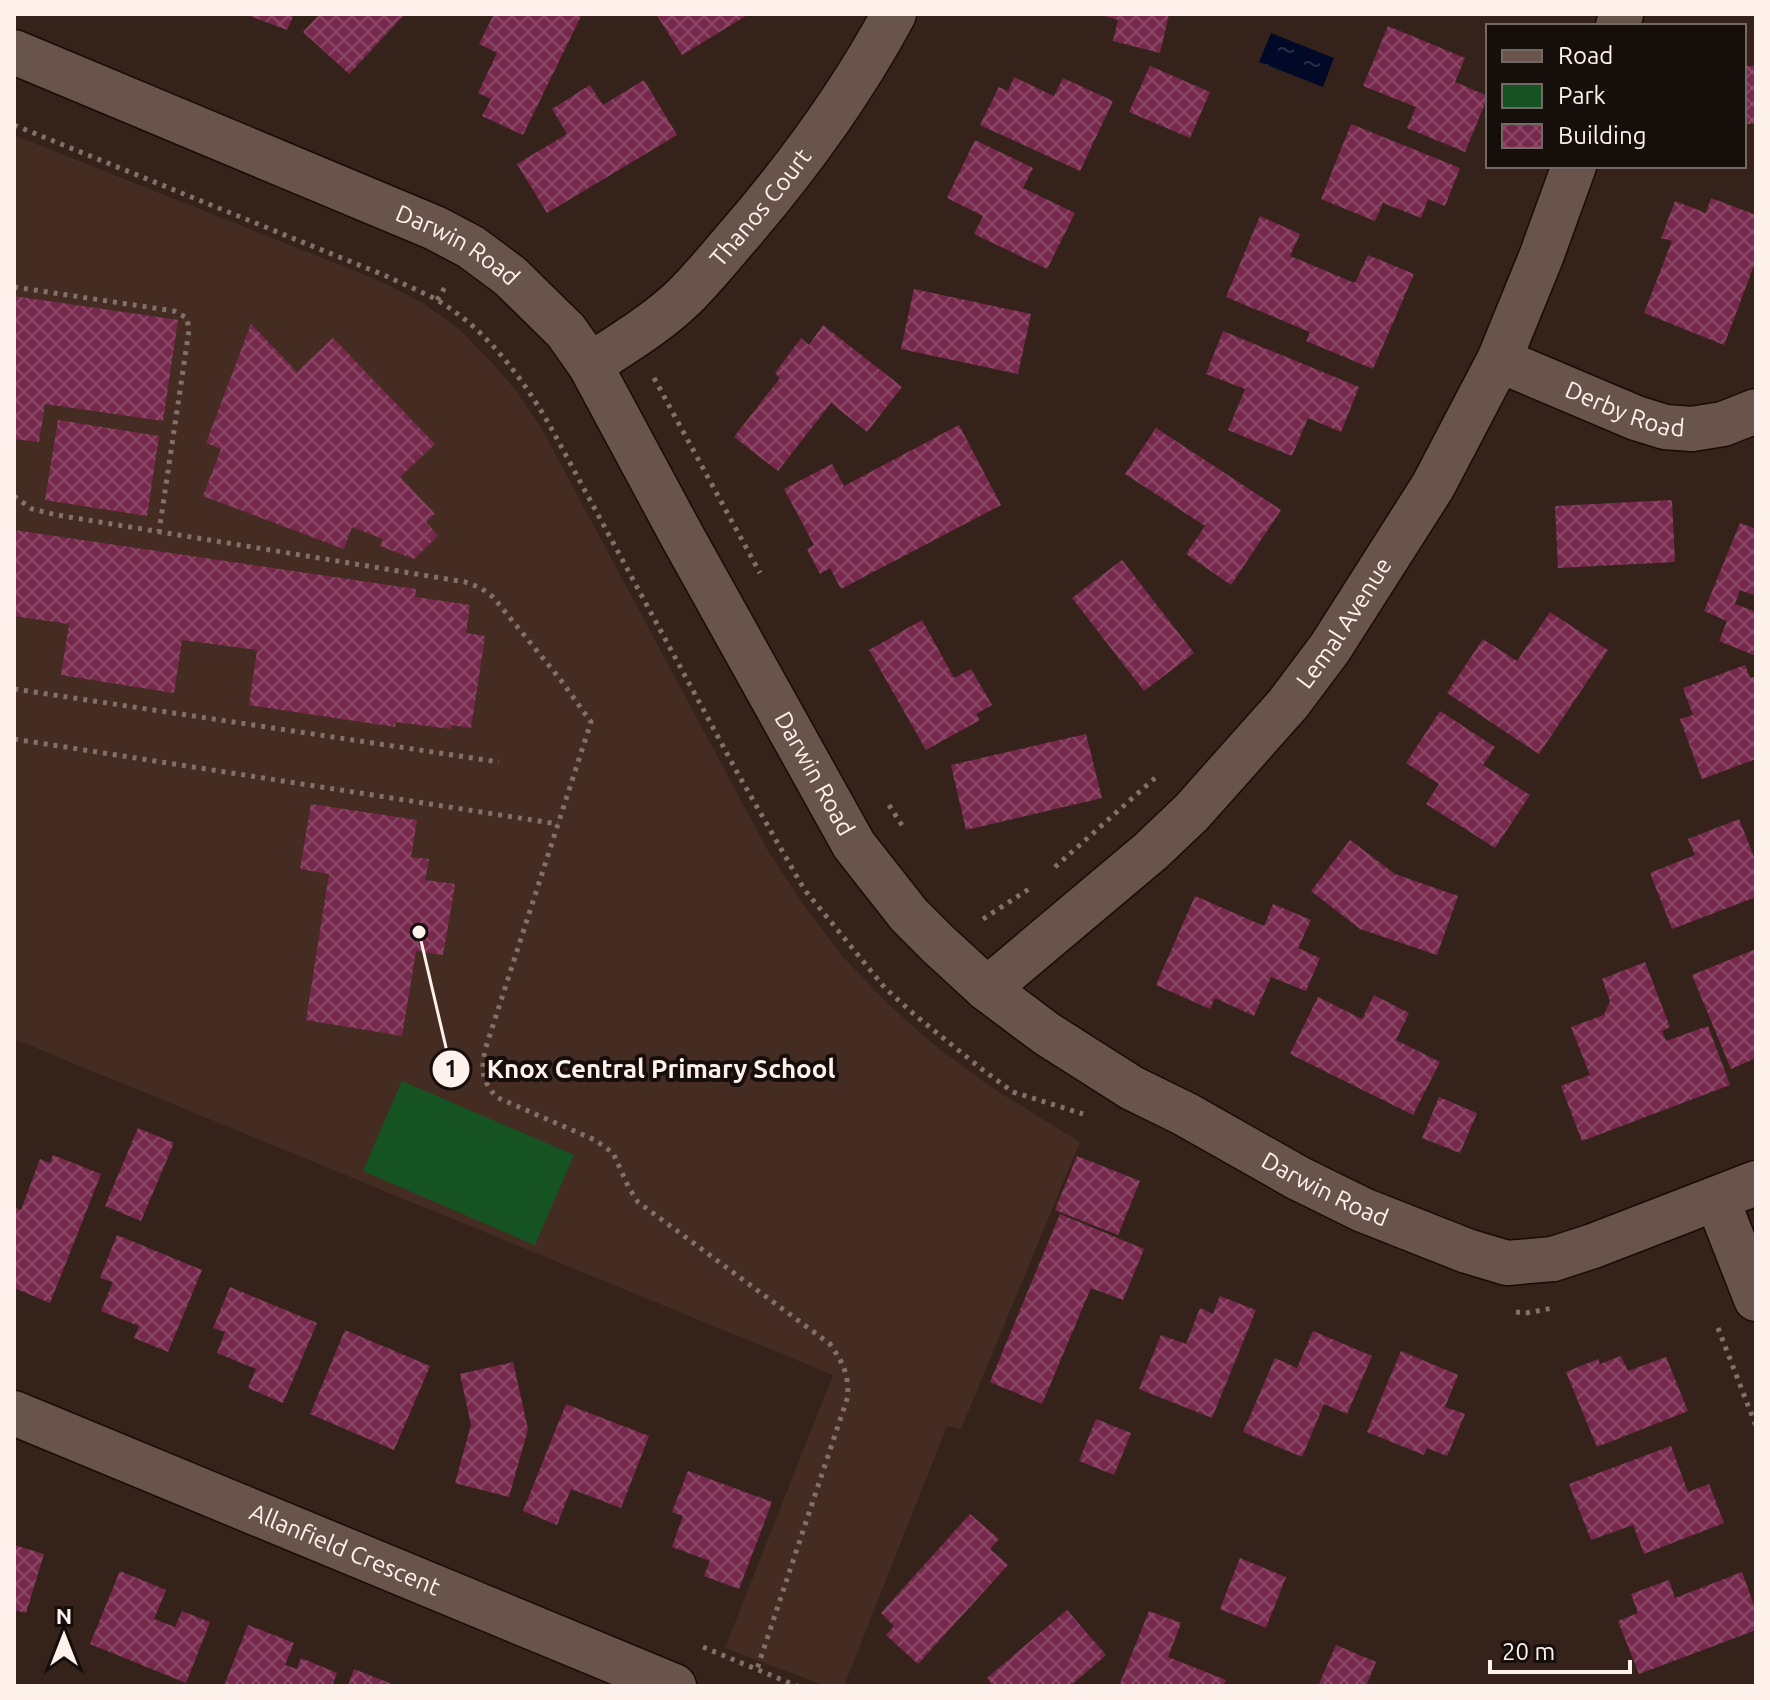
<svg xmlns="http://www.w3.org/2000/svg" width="1770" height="1700" font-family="Ubuntu,sans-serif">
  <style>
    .built { fill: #452c22 }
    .park { fill: #155422 }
    .water { fill: url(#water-ripples) }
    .building { fill: url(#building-cross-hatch) }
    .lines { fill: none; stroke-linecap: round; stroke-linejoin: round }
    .minor-casing { stroke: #1b0b05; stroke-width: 47 }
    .path { stroke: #81716a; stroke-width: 5; stroke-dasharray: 4 6; stroke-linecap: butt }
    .minor { stroke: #69544b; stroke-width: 44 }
    .labels { text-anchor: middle; stroke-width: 8; stroke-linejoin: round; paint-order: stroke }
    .street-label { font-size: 24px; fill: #fff2ed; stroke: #160e0b }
    .leader { fill: none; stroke: #fff2ed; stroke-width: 3 }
    .callout-dot { fill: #fff2ed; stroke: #160e0b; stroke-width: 3 }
    .mark-label { font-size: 24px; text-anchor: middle; font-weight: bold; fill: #111 }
    .callout-label { font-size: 26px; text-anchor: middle; font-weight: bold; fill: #fff2ed; stroke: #160e0b; stroke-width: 8; stroke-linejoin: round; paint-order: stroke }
  </style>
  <defs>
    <pattern id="water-ripples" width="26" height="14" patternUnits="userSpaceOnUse" patternTransform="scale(2)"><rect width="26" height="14" fill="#000a28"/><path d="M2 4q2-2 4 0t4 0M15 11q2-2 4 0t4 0" fill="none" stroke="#262e48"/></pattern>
    <pattern id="building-cross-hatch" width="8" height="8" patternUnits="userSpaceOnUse" patternTransform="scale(2)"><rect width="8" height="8" fill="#76294c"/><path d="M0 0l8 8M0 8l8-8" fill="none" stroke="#8b4866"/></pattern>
  </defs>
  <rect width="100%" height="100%" fill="#35221a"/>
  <path class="built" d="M14 135 380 281 423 303 459 329 494 365 517 392 543 431 768 851 805 907 844 958 886 1002 933 1044 991 1087 1080 1142 961 1429 947 1426 844 1686H826L725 1648 833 1375 14 1039Z"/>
  <path class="park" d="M402 1081 574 1155 535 1245 363 1171Z"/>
  <path class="water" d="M1271 33 1334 58 1323 87 1259 62Z"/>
  <g class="building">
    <path d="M245 14H294L287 30Z"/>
    <path d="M320 14H405L349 74 303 32Z"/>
    <path d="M494 14H582L523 135 482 116 491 99 478 93 497 53 479 44Z"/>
    <path d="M656 14H749L682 55Z"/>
    <path d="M1098 14H1169L1160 53 1113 41 1118 20Z"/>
    <path d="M1388 26 1465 58 1455 82 1488 96 1465 152 1407 128 1416 107 1363 86Z"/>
    <path d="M1150 66 1210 92 1190 138 1129 112Z"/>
    <rect x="1744" y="66" width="12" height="58"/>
    <path d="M1014 77 1054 96 1063 78 1113 101 1080 171 980 125 999 87 1008 91Z"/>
    <path d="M644 80 677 135 547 213 517 164 567 134 552 109 590 85 603 105Z"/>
    <path d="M1351 124 1460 168 1445 206 1428 199 1421 218 1383 203 1375 221 1321 199Z"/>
    <path d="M975 140 1033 168 1023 188 1075 213 1047 269 974 234 983 216 947 198Z"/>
    <path d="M1711 198 1756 215V260L1724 345 1644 313 1672 241 1661 238 1675 201 1706 213Z"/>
    <path d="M1260 216 1300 234 1290 256 1355 283 1368 255 1414 274 1373 369 1306 341 1310 332 1226 297Z"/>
    <path d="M914 289 1031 314 1018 374 901 349Z"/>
    <path d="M14 296 178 320 163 421 45 404 39 442 14 439Z"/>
    <path d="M251 324 297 372 333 338 435 444 400 477 435 514 426 522 438 536 414 559 380 546 383 539 352 527 344 549 203 496 221 449 206 443Z"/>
    <path d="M823 325 902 387 867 432 831 403 778 471 734 437 780 378 775 373 801 338 809 345Z"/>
    <path d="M1223 331 1359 387 1341 432 1308 418 1292 456 1228 430 1245 389 1206 374Z"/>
    <path d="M58 420 159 436 147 516 45 500Z"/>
    <path d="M959 425 1001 505 841 589 830 568 820 574 807 549 814 545 784 489 832 464 844 486Z"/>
    <path d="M1156 428 1281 510 1231 585 1186 554 1205 526 1125 474Z"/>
    <path d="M1672 500 1675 562 1558 568 1555 506Z"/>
    <path d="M1740 523 1756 529V596L1740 590 1735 604 1756 612V656L1719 641 1727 621 1704 611Z"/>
    <path d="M14 530 416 589 415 597 470 605 466 633 485 636 471 728 452 725 451 729 396 722 395 727 249 705 257 650 182 640 174 693 61 675 69 624 14 616Z"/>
    <path d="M1122 560 1194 653 1144 691 1072 598Z"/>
    <path d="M1550 612 1608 650 1539 754 1447 693 1483 639 1517 661Z"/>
    <path d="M922 620 954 678 971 669 992 705 976 714 980 720 926 750 869 650Z"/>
    <path d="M1745 665 1750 678 1756 676V759L1702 779 1680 719 1693 715 1683 688Z"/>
    <path d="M1440 711 1495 747 1483 765 1530 795 1495 848 1426 804 1439 784 1406 763Z"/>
    <path d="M1086 734 1102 798 966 830 951 765Z"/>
    <path d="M311 804 417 820 411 857 429 859 425 880 455 884 443 955 416 951 402 1036 306 1020 329 874 300 869Z"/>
    <path d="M1739 819 1756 862V897L1672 929 1650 873 1695 855 1688 839Z"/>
    <path d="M1350 840 1395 874 1458 896 1437 955 1360 929 1311 891Z"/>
    <path d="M1195 896 1264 926 1273 904 1311 920 1298 948 1320 958 1306 991 1271 977 1254 1016 1215 998 1210 1009 1156 985Z"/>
    <path d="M1756 949V1058L1731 1069 1692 975Z"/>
    <path d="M1645 962 1670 1027 1662 1031 1666 1041 1708 1026 1730 1085 1582 1141 1561 1086 1590 1075 1571 1027 1604 1015 1610 1001 1602 979Z"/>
    <path d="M1374 995 1409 1013 1396 1040 1440 1062 1413 1115 1290 1054 1318 997 1362 1019Z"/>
    <path d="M1439 1097 1477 1113 1460 1153 1422 1138Z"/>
    <path d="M138 1128 174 1143 141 1221 105 1206Z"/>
    <path d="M53 1155 101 1174 50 1303 14 1288V1207L21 1210 40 1159 50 1163Z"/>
    <path d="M1077 1156 1140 1181 1118 1235 1055 1210Z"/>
    <path d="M1060 1214 1144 1249 1123 1300 1091 1288 1042 1404 990 1382Z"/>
    <path d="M117 1235 202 1270 168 1352 134 1338 139 1326 101 1311 113 1282 100 1278Z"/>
    <path d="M230 1287 317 1323 283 1403 248 1388 256 1369 217 1353 225 1332 213 1328Z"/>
    <path d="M1220 1296 1256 1310 1212 1418 1139 1389 1161 1335 1186 1344 1200 1308 1213 1314Z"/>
    <path d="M345 1330 430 1366 394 1450 310 1414Z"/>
    <path d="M1313 1331 1372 1356 1347 1414 1324 1404 1302 1457 1243 1432 1275 1358 1297 1368Z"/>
    <path d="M1401 1351 1458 1375 1445 1407 1465 1414 1447 1456 1427 1448 1424 1455 1367 1432Z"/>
    <path d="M1621 1356 1628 1371 1666 1357 1688 1411 1597 1447 1566 1372 1598 1359 1600 1364Z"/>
    <path d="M513 1362 528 1429 509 1497 455 1483 471 1425 460 1374Z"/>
    <path d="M566 1404 649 1436 621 1508 571 1489 557 1525 523 1511Z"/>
    <path d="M1096 1419 1131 1433 1114 1475 1079 1461Z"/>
    <path d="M1671 1446 1688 1492 1709 1484 1724 1523 1644 1554 1633 1525 1591 1540 1569 1484Z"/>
    <path d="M688 1471 772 1502 739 1589 704 1576 710 1561 672 1547 683 1516 672 1512Z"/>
    <path d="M970 1514 999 1539 990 1549 1008 1565 918 1664 886 1635 894 1626 881 1613Z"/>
    <path d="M14 1545 44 1554 26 1613 14 1610Z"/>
    <path d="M1240 1558 1286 1577 1266 1628 1220 1609Z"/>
    <path d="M120 1571 166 1590 154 1619 175 1627 182 1611 210 1622 186 1683 90 1644Z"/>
    <path d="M1742 1572 1756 1611V1630L1639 1674 1618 1621 1638 1613 1631 1594 1669 1580 1675 1598Z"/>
    <path d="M1067 1610 1106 1655 1070 1686H993L987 1678Z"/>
    <path d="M1149 1611 1181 1623 1168 1657 1226 1680 1223 1686H1119Z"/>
    <path d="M248 1625 294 1643 285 1665 297 1669 301 1658 337 1673 332 1686H224Z"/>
    <path d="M1336 1645 1376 1662 1366 1686H1318Z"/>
    <path d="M354 1669 397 1686H348Z"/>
  </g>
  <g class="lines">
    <defs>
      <g id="minor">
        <path d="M1618 26 1621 14"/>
        <path id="s1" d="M14 52 435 228 471 247 510 276 566 331 590 365 682 536 854 845 909 915 938 944 987 989 1047 1034 1132 1088 1185 1114 1298 1178 1363 1210 1467 1251 1507 1263 1553 1259 1593 1246 1756 1183"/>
        <path id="s2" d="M1499 360 1636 418 1665 427 1692 429 1723 424 1756 411"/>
        <path id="s3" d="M590 365C622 344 656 324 684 297 701 280 717 261 733 242 794 172 850 96 894 14"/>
        <path id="s4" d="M987 989 1151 851 1192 812 1288 704 1330 648 1433 486 1499 360 1541 257 1574 166"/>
        <path d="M1717 1199 1756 1299"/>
        <path id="s5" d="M14 1413 674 1686"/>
      </g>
    </defs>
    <use href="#minor" class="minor-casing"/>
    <g class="path">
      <path d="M14 125 386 276C403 284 421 291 437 300 486 329 521 376 549 424L737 772 804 889 885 988 916 1016 983 1070 1013 1092 1083 1114"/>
      <path d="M14 287 174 311 187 318 189 330 159 532"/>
      <path d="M437 300 447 284"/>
      <path d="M654 378 760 573"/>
      <path d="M14 496 32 509 57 515 465 582 481 588 493 597 560 679 591 722 485 1050C481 1073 482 1079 496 1097L595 1140 613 1153 629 1188 638 1202 830 1344C843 1363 848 1372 848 1396L757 1669"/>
      <path d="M14 689 499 762"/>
      <path d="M14 739 558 824"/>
      <path d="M889 805 903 827"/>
      <path d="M1055 867 1155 778"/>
      <path d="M983 919 1029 889"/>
      <path d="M1516 1312 1526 1313 1553 1308"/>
      <path d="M1718 1328 1756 1426"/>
      <path d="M703 1647 797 1686"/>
    </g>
    <use href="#minor" class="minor"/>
  </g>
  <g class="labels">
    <g class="street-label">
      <text dy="8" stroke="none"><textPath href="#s3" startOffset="234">Thanos Court</textPath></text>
      <text dy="8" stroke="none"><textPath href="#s1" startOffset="484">Darwin Road</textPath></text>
      <text dy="8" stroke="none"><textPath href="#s2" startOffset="136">Derby Road</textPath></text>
      <text dy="8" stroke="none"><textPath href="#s4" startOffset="514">Lemal Avenue</textPath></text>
      <text dy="8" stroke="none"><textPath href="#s1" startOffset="1132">Darwin Road</textPath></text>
      <text dy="8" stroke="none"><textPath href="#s1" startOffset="1804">Darwin Road</textPath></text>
      <text dy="8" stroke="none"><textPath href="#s5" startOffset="358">Allanfield Crescent</textPath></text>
    </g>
  </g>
  <path class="leader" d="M419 932L451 1069"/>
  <g class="callout-dot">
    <circle cx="419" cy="932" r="8"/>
    <circle cx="451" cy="1069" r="20"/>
  </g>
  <g class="mark-label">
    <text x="451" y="1077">1</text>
  </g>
  <g class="callout-label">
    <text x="661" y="1078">Knox Central Primary School</text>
  </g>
  <rect width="1770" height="1700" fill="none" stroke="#fff2ed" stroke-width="32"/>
  <rect x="1486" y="24" width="260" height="144" fill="#160e0b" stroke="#736965" stroke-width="2"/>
  <rect x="1502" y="50" width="40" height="12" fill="#69544b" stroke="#736965" stroke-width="2"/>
  <text x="1558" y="64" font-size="24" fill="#fff2ed">Road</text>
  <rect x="1502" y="84" width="40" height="24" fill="#155422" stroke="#736965" stroke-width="2"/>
  <text x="1558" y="104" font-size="24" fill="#fff2ed">Park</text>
  <rect x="1502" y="124" width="40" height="24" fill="url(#building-cross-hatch)" stroke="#736965" stroke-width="2"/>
  <text x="1558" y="144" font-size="24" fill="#fff2ed">Building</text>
  <g transform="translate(64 1636)" stroke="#160e0b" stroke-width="6" paint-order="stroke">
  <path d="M0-6L14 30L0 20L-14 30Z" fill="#fff2ed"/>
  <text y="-12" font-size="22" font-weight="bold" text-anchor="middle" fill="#fff2ed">N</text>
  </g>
  <path d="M1490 1660v12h140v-12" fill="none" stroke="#fff2ed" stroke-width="4"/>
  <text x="1502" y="1660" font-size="24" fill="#fff2ed" stroke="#160e0b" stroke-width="6" paint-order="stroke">20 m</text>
</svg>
